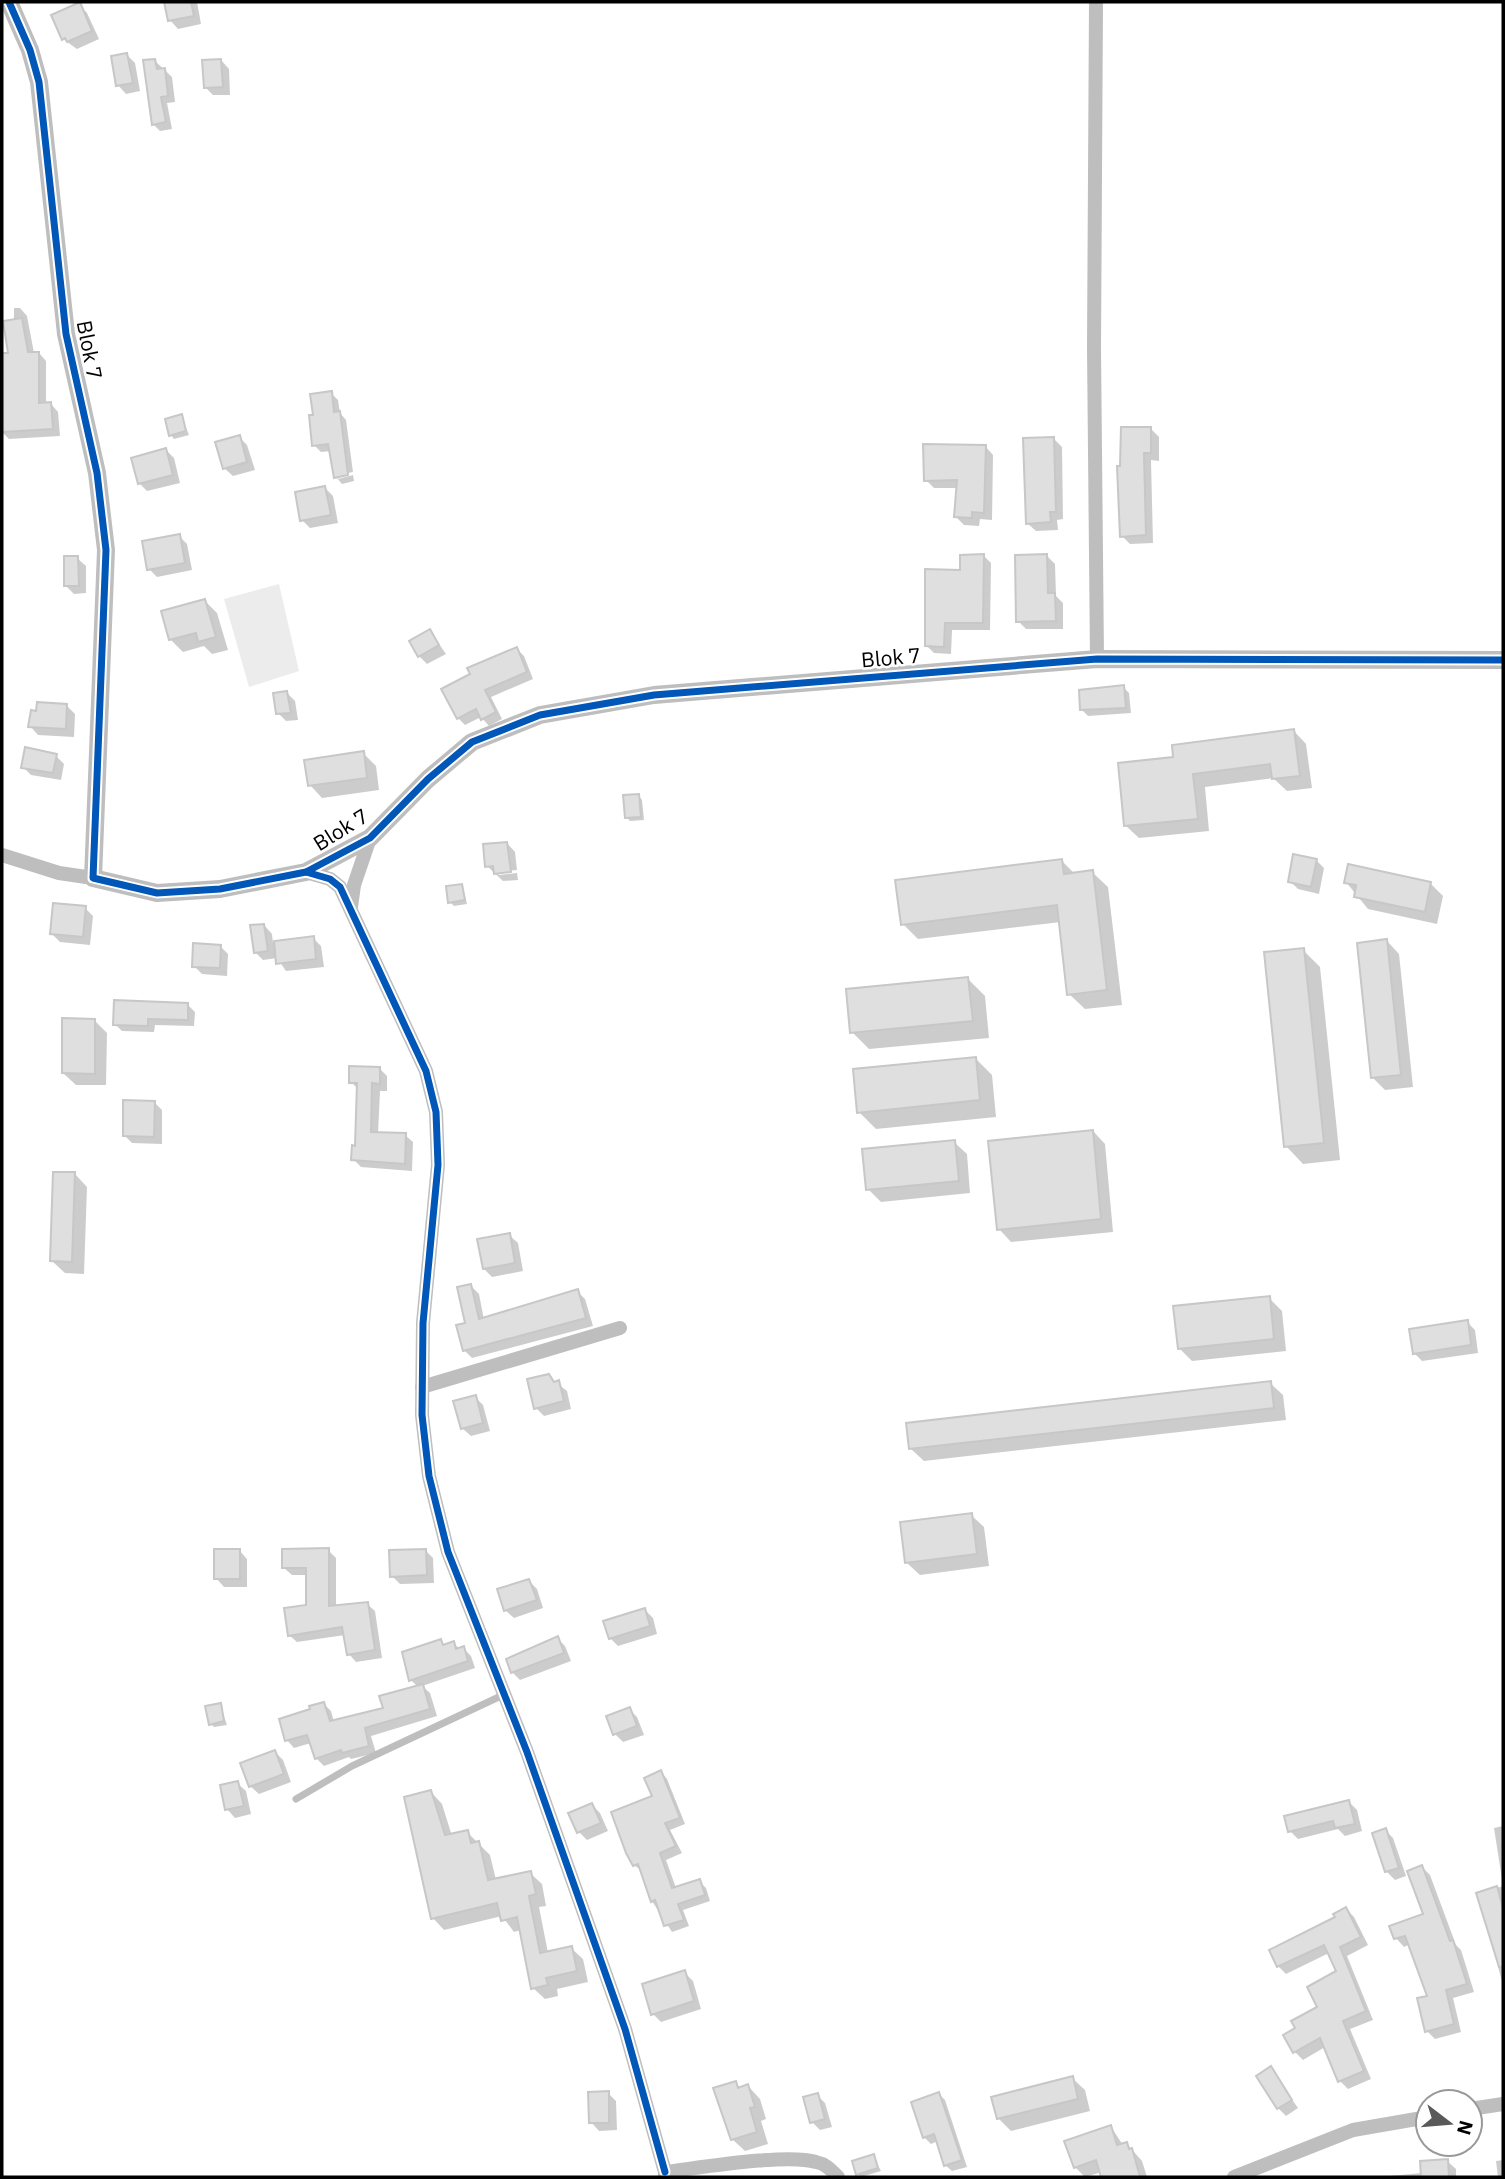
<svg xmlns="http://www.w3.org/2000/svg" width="1505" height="2179" font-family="'IBM Plex Sans',sans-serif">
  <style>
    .green { fill: #ececec }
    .shadow { fill: #0003 }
    .building { fill: #dfdfdf; stroke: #c7c7c7; stroke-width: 2 }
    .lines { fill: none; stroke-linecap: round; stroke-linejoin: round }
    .service { stroke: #bebebe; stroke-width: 7 }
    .minor { stroke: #bebebe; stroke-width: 14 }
    .tertiary { stroke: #bebebe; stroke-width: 18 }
    .cycleway-casing { stroke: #fff; stroke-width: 11 }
    .cycleway { stroke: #0057b8; stroke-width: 7 }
    .labels { text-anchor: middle; stroke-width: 5; stroke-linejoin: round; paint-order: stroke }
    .street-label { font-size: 21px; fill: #000; stroke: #fff }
  </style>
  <rect width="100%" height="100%" fill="#fff"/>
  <path class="green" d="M279 584 299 671 249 687 224 599Z"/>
  <g class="shadow">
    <path d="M166 2H197L201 24 178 29 170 20Z"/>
    <path d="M79 5 87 13 99 39 77 49 63 39Z"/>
    <path d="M127 55 135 63 140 91 126 94 118 85Z"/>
    <path d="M154 60 172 77 175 102 167 103 172 129 160 131 153 124Z"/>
    <path d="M221 60 229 69 230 95H213L205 87Z"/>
    <path d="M14 308H20L27 316 34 353H39L46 361V404H51L58 412 60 436 9 439 2 432V407L13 405Z"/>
    <path d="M331 393 338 400 340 413 346 420 353 472 338 475V479L353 475 354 481 342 484 336 477 331 451 321 452 314 445 312 396Z"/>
    <path d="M181 416 189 435 174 439 171 435Z"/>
    <path d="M1151 429 1159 437V461L1151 460 1153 543 1130 544 1122 536 1119 468Z"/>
    <path d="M239 437 247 445 255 470 233 476 224 468Z"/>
    <path d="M1053 438 1062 447 1063 519 1057 520 1058 530 1036 531 1027 523Z"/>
    <path d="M985 446 993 455 992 520 980 519 979 526 964 525 956 517 958 488H934L926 480Z"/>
    <path d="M166 450 174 458 180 483 147 491 139 483Z"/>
    <path d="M325 488 333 496 338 523 310 528 302 520Z"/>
    <path d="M179 536 187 544 192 570 157 577 149 569Z"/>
    <path d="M983 555 991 563 990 630H952L951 654 934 653 927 646 962 572Z"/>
    <path d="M1047 556 1055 564 1056 596 1063 603V629H1026L1018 621Z"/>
    <path d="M77 558 86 566V593L74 594 66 586Z"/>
    <path d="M205 601 217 613 228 650 212 654 204 646 183 652 170 639Z"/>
    <path d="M430 631 446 654 427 664 419 656Z"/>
    <path d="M517 649 524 656 533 679 491 697 502 719 489 726 481 717 465 725 458 718Z"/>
    <path d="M1123 687 1129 693 1131 713 1088 716 1082 710Z"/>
    <path d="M287 693 295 701 298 720 286 721 278 713Z"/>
    <path d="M67 706 75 714 74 737 38 735 30 726Z"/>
    <path d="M1294 731 1306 744 1312 788 1287 791 1273 778 1205 787 1209 831 1139 838 1126 826 1175 758Z"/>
    <path d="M363 753 376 766 379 790 322 798 310 785Z"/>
    <path d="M56 756 64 764 61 780 31 775 23 767Z"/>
    <path d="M639 796 642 800 644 820 630 821 626 817Z"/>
    <path d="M507 843 515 852 517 870 496 872 499 875 517 873 518 880 503 881 487 866Z"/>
    <path d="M1061 860 1075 874 1092 872 1108 887 1122 1005 1085 1009 1069 994 1061 922 918 939 903 924Z"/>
    <path d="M1316 860 1324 868 1319 894 1298 889 1290 881Z"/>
    <path d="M1346 882 1431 884 1443 896 1437 924 1368 909Z"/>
    <path d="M462 886 467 904 454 906 450 902Z"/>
    <path d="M85 908 93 916 90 945 60 942 52 934Z"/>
    <path d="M264 925 272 934 273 943 313 938 321 946 324 967 286 971 277 958 263 960 255 952Z"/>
    <path d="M1387 941 1399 954 1413 1087 1385 1090 1372 1077Z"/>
    <path d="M220 946 228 954 227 976 202 974 194 966Z"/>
    <path d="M1303 950 1320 967 1340 1160 1303 1164 1286 1146Z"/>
    <path d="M968 979 985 996 989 1038 869 1049 852 1032Z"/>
    <path d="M188 1005 195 1012 194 1026 155 1025 154 1032 122 1031 115 1024Z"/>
    <path d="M94 1020 107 1033 106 1085H76L63 1073Z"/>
    <path d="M975 1058 992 1075 996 1117 876 1129 859 1112Z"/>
    <path d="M379 1068 387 1076V1091H380L378 1134 405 1135 413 1142 412 1171 361 1167 353 1159 357 1147 359 1090 351 1082Z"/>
    <path d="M154 1102 162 1110V1144L132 1143 124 1135Z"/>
    <path d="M1093 1131 1105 1144 1113 1232 1011 1242 999 1229Z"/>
    <path d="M954 1142 967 1154 970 1193 881 1202 868 1189Z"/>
    <path d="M75 1174 87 1187 84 1274 65 1273 52 1261Z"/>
    <path d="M509 1235 518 1243 523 1271 492 1277 484 1269Z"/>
    <path d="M471 1286 479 1294 484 1320 577 1291 585 1299 593 1326 472 1358 464 1350Z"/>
    <path d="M1269 1298 1282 1311 1286 1351 1192 1361 1179 1348Z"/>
    <path d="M1467 1322 1475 1330 1478 1353 1422 1361 1414 1353Z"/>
    <path d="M548 1376 567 1391 571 1409 544 1416 536 1408Z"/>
    <path d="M1270 1383 1283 1395 1286 1420 924 1461 911 1449Z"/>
    <path d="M475 1397 483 1405 490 1431 471 1436 462 1428Z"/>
    <path d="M971 1515 984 1527 989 1566 920 1575 907 1563Z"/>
    <path d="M239 1550 247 1559V1587H224L216 1578Z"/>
    <path d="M328 1550 336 1558V1607L367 1604 375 1611 382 1658 356 1662 349 1654 345 1635 297 1642 289 1635 308 1607 307 1575H292L284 1568Z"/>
    <path d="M425 1550 433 1558 434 1583 400 1584 392 1576Z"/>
    <path d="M529 1581 537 1589 543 1608 514 1618 505 1610Z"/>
    <path d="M645 1610 653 1618 657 1634 618 1646 610 1638Z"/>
    <path d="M557 1638 565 1646 571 1661 520 1680 512 1672Z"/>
    <path d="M441 1641 445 1646 453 1643 460 1649 463 1648 471 1656 475 1668 422 1686 430 1693 437 1716 371 1736 376 1753 351 1759 349 1757 324 1766 316 1758 311 1743 294 1748 287 1740 281 1720 324 1704 331 1711 334 1722 385 1709 418 1687 411 1680Z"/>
    <path d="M220 1705 227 1725 214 1727 211 1724Z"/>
    <path d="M629 1709 637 1717 644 1735 623 1742 615 1734Z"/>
    <path d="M275 1752 283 1760 291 1782 259 1794 250 1786Z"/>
    <path d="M661 1772 667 1779 685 1824 670 1830 682 1853 666 1860 676 1888 699 1881 706 1888 710 1901 683 1910 689 1926 672 1932 652 1901 642 1871 634 1865Z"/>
    <path d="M237 1783 246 1791 251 1814 235 1818 227 1809Z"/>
    <path d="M431 1792 442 1804 452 1836 467 1832 490 1855 496 1880 530 1873 542 1884 546 1906 539 1907 548 1953 571 1948 583 1959 588 1982 557 1989 558 1996 545 1999 533 1988 521 1930 514 1932 502 1916 444 1930 433 1918Z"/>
    <path d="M1349 1802 1357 1810 1362 1831 1345 1836 1338 1829 1298 1839 1290 1831Z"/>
    <path d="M592 1805 600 1813 608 1831 587 1840 579 1832Z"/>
    <path d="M1503 1826V1886L1494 1828Z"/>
    <path d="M1385 1830 1393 1838 1406 1876 1395 1880 1387 1872 1374 1834Z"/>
    <path d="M1422 1867 1430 1875 1456 1945 1461 1950 1474 1992 1453 1998 1461 2032 1435 2039 1427 2031 1429 1997 1410 1944 1404 1947 1396 1938 1425 1915Z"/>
    <path d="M1503 1886V1985L1478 1894Z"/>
    <path d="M1346 1909 1354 1917 1368 1945 1347 1956 1373 2020 1350 2029 1371 2079 1348 2089 1340 2081 1325 2047 1303 2060 1295 2052 1297 2028 1319 2007 1338 1972 1329 1953 1286 1974 1278 1966Z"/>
    <path d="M684 1972 693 1981 701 2009 661 2022 653 2014Z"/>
    <path d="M1270 2069 1298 2108 1286 2116 1278 2108Z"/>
    <path d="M1072 2078 1085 2090 1090 2111 1011 2131 999 2119Z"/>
    <path d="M735 2083 741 2088 748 2086 760 2099 766 2119 761 2121 768 2144 745 2151 732 2139Z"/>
    <path d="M608 2093 616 2101 617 2130 599 2131 591 2122Z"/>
    <path d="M939 2094 945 2100 967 2167 952 2171 945 2165 938 2141 931 2144 924 2137Z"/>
    <path d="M817 2095 825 2103 832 2127 820 2130 812 2122Z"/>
    <path d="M1111 2127 1123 2145 1127 2144 1142 2161 1147 2177H1103L1102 2172 1085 2177 1075 2167Z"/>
    <path d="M873 2156 881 2171 861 2177 857 2174Z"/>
    <path d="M1503 2160V2177H1498L1496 2161Z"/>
    <path d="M1447 2161 1456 2169V2177H1379L1422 2173Z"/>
  </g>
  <g class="building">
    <path d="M80 2 92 31 67 42 65 38 62 40 51 15Z"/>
    <path d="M164 2H191L194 16 168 21Z"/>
    <path d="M127 53 133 83 116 86 111 56Z"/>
    <path d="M155 59 157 69 165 68 168 96 161 97 166 122 152 125 143 60Z"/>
    <path d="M221 59 223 87 204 88 202 60Z"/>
    <path d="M22 318 28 352H39V403L51 402 53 429 2 432V353H8L3 321Z"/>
    <path d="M332 391 334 412 340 411 348 475 334 478 328 444 312 446 309 415H313L310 394Z"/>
    <path d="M182 414 186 431 169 436 165 419Z"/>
    <path d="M1121 427H1151V453H1144L1146 535 1120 537 1117 466H1120Z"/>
    <path d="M240 435 247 462 223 469 215 442Z"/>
    <path d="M1054 437 1056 512H1050L1051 522 1026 524 1023 438Z"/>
    <path d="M923 444 986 445 984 513 972 512V518L954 517 957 480 924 481Z"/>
    <path d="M166 448 173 475 138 484 131 458Z"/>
    <path d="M325 486 331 515 300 521 295 492Z"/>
    <path d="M180 534 185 563 147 570 142 541Z"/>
    <path d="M984 554 983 623H945L944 647 925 646V569L960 570V555Z"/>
    <path d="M1047 554 1048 593H1055L1056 621 1016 622 1015 555Z"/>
    <path d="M64 556H78L79 586H64Z"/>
    <path d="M205 599 216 637 198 642 196 633 169 640 161 611Z"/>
    <path d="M430 629 439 645 418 657 409 641Z"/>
    <path d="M517 647 527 672 485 690 496 712 481 720 476 709 457 719 441 689 470 674 467 668Z"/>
    <path d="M1124 685 1126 708 1080 710 1079 690Z"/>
    <path d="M287 691 291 713 276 714 273 693Z"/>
    <path d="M37 702 67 704 66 729 28 727 31 710 36 711Z"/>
    <path d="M1294 729 1300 776 1272 779 1270 764 1193 774 1198 819 1124 826 1118 763 1173 757 1172 745Z"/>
    <path d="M25 747 57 754 53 773 21 768Z"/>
    <path d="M364 751 367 778 308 786 304 760Z"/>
    <path d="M639 794 641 817 625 818 623 795Z"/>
    <path d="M507 842 511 872 494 874 493 866 485 867 483 844Z"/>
    <path d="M1293 854 1317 859 1311 887 1288 882Z"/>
    <path d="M1062 859 1064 874 1093 870 1107 990 1067 995 1057 905 901 925 895 880Z"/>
    <path d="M1348 864 1431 882 1425 912 1354 897 1356 885 1344 883Z"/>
    <path d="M462 884 465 900 448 903 446 886Z"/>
    <path d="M53 903 86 906 83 937 50 934Z"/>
    <path d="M264 924 268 951 254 953 250 925Z"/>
    <path d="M314 936 316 959 276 964 274 941Z"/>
    <path d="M1387 939 1401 1075 1371 1078 1357 943Z"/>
    <path d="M193 943 221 945 220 968 192 967Z"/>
    <path d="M1304 948 1324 1143 1284 1147 1264 952Z"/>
    <path d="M968 977 973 1021 850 1033 846 989Z"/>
    <path d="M114 1000 188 1003V1020L148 1019V1026L113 1025Z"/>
    <path d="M62 1018 95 1019V1074L62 1073Z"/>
    <path d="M976 1057 980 1100 857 1113 853 1069Z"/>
    <path d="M349 1066 380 1067V1084L372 1083 371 1132 406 1133 405 1164 351 1160 352 1145 355 1146 357 1083H349Z"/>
    <path d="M123 1100 155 1101 154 1137 123 1136Z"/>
    <path d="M1093 1130 1101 1219 997 1230 988 1141Z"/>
    <path d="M955 1140 959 1181 866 1190 862 1149Z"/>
    <path d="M53 1172H75L72 1262 50 1261Z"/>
    <path d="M510 1233 515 1263 483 1269 477 1239Z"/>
    <path d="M471 1284 479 1319 578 1289 586 1318 463 1351 456 1325 465 1323 457 1287Z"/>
    <path d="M1270 1296 1274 1339 1178 1349 1173 1306Z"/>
    <path d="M1468 1320 1471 1345 1413 1354 1409 1329Z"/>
    <path d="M549 1374 554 1382 559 1380 564 1401 534 1409 527 1379Z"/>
    <path d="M1271 1381 1274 1408 909 1449 906 1423Z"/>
    <path d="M476 1395 483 1423 461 1429 453 1401Z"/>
    <path d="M972 1513 977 1554 905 1563 900 1522Z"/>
    <path d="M329 1548V1606L368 1602 375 1650 347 1655 342 1627 288 1636 284 1608 306 1605V1568H282V1549Z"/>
    <rect x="214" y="1549" width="26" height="30"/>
    <path d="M426 1549 427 1575 390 1577 389 1550Z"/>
    <path d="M529 1579 537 1600 504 1611 497 1589Z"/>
    <path d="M645 1608 650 1626 609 1639 603 1621Z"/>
    <path d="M558 1636 564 1653 511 1673 506 1659Z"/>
    <path d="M441 1639 443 1645 454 1641 456 1649 464 1646 468 1661 409 1681 402 1652Z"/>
    <path d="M423 1684 430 1709 365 1728 369 1746 342 1753 341 1750 315 1759 307 1735 285 1741 279 1719 310 1709 309 1706 324 1702 330 1721 383 1708 379 1696Z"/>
    <path d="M221 1703 224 1721 209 1725 205 1706Z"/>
    <path d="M630 1707 637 1726 613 1735 606 1716Z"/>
    <path d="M275 1750 284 1774 249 1787 240 1763Z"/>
    <path d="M661 1770 680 1818 665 1823 676 1846 660 1853 672 1888 700 1879 705 1895 678 1904 684 1920 664 1926 655 1900 651 1902 638 1864 633 1866 626 1853 611 1812 652 1796 644 1778Z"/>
    <path d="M238 1781 244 1806 225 1810 220 1785Z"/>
    <path d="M431 1790 445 1835 468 1830 471 1843 479 1841 488 1880 531 1871 536 1894 529 1896 540 1953 572 1946 577 1971 546 1978 548 1985 531 1989 517 1917 501 1921 497 1903 431 1919 404 1797Z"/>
    <path d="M1349 1800 1355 1824 1335 1828 1333 1821 1288 1832 1284 1816Z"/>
    <path d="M592 1803 601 1823 577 1833 568 1813Z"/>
    <path d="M1386 1828 1399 1868 1385 1872 1372 1833Z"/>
    <path d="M1422 1865 1450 1941 1453 1940 1467 1984 1446 1990 1454 2024 1425 2032 1417 1998 1427 1996 1405 1936 1394 1939 1389 1926 1423 1914 1407 1871Z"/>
    <path d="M1497 1886 1503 1908V1967H1499L1476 1893Z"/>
    <path d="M1346 1907 1361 1937 1340 1947 1366 2011 1343 2021 1364 2071 1338 2082 1320 2038 1293 2053 1283 2035 1295 2028 1291 2021 1317 2007 1307 1987 1336 1971 1324 1945 1277 1967 1269 1950 1335 1917 1333 1914Z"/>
    <path d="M685 1970 694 2001 651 2015 642 1984Z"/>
    <path d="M1271 2066 1292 2100 1277 2109 1256 2076Z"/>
    <path d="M1073 2076 1078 2099 997 2119 991 2097Z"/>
    <path d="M736 2081 738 2088 748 2084 755 2107 750 2108 757 2132 731 2140 713 2088Z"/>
    <path d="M609 2091V2123H589L588 2092Z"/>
    <path d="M939 2092 962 2160 944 2166 934 2134 923 2138 911 2102Z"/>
    <path d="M818 2093 825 2119 810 2123 803 2097Z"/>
    <path d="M1111 2125 1117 2145 1127 2142 1129 2149 1132 2148 1140 2177H1101L1096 2160 1074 2168 1064 2141Z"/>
    <path d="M874 2154 878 2168 856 2175 852 2161Z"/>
    <path d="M1448 2159 1449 2177H1421L1420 2161Z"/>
  </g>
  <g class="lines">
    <path class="service" d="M296 1799 352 1766 503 1695"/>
    <g class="minor">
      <path d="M1096 2 1094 348 1097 659"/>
      <path d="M2 855 59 873 93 878"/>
      <path d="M306 872 330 879 340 887 426 1071 436 1112 438 1165 423 1323 422 1415 429 1476 448 1552 527 1752 625 2029 665 2172"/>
      <path d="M351 907 354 885 370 838"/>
      <path d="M422 1387 620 1328"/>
      <path d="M1470 2109 1503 2104"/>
      <path d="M665 2177V2172C699 2168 787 2153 816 2162 826 2164 831 2170 838 2177"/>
      <path d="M1234 2177 1353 2130 1428 2117"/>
    </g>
    <path class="tertiary" d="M9 2 30 50 39 82 66 334 97 473 106 550 93 878 157 893 220 889 306 872 370 838 428 779 472 742 540 715 654 695 1097 659 1503 660"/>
    <defs>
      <g id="cycleway">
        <path d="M9 2 30 50 39 82 66 334 97 473 106 550 93 878 157 893 220 889 306 872 370 838 428 779 472 742 540 715 654 695 1097 659 1503 660"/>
        <path d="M306 872 330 879 340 887 426 1071 436 1112 438 1165 423 1323 422 1415 429 1476 448 1552 527 1752 625 2029 665 2172"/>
      </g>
    </defs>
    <use href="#cycleway" class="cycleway-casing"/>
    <use href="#cycleway" class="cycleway"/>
  </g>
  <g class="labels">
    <g class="street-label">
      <text transform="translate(89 350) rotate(79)" y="7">Blok 7</text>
      <text transform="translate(891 658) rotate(-5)" y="7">Blok 7</text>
      <text transform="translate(341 830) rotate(-32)" y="7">Blok 7</text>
    </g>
  </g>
  <rect width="1505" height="2179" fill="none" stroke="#000000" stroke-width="7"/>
  <g transform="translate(1449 2123) rotate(106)"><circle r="33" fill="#ffffff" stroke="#999999" stroke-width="2"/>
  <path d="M0-5L12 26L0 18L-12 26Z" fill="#595959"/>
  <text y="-10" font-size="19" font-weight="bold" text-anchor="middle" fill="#000000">N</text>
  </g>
</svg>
